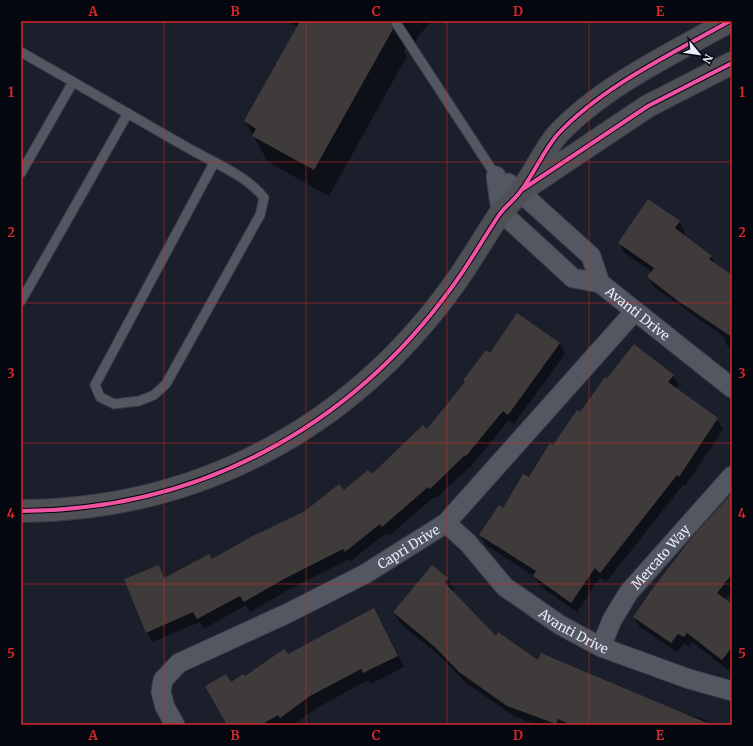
<svg xmlns="http://www.w3.org/2000/svg" width="753" height="746" font-family="Merriweather,serif">
  <style>
    .shadow { fill: #0007 }
    .building { fill: #403b3b }
    .lines { fill: none; stroke-linecap: round; stroke-linejoin: round }
    .lane-casing { stroke: #383b45; stroke-width: 11 }
    .street-casing { stroke: #383b45; stroke-width: 21 }
    .secondary-casing { stroke: #383b45; stroke-width: 24 }
    .lane { stroke: #525761; stroke-width: 9 }
    .street { stroke: #525761; stroke-width: 19 }
    .secondary { stroke: #4f5056; stroke-width: 22 }
    .cycleway-casing { stroke: #040710; stroke-width: 6 }
    .cycleway { stroke: #f153a3; stroke-width: 4 }
    .grid { fill: none; stroke: #d62828; stroke-width: 1; stroke-opacity: 0.55 }
    .labels { text-anchor: middle; stroke-width: 3; stroke-linejoin: round; paint-order: stroke }
    .street-label { font-size: 13px; fill: #e7edfd; stroke: #040710 }
    .neatline { fill: none; stroke: #d62828; stroke-width: 1.5 }
    .grid-label { font-size: 13px; text-anchor: middle; font-weight: bold; fill: #d62828 }
  </style>
  <rect width="100%" height="100%" fill="#1b1e2b"/>
  <g class="shadow">
    <path d="M286 21H432L420 34 414 44 410 43 405 46 404 51 407 56 329 196 268 162 245 121 298 27Z"/>
    <path d="M679 222 685 232 683 235 711 257 716 265 732 277V349L728 347 723 336 654 287 648 277 652 272 625 253 619 243Z"/>
    <path d="M517 315 560 344 565 354 514 424 509 420 472 465 436 498 434 497 389 536 386 533 351 561 349 559 290 589 250 612 246 605 204 629 200 622 152 642 147 632 158 566 165 579 212 560 372 476 427 431 466 383 464 381 490 354Z"/>
    <path d="M673 375 679 385 676 389 717 419 723 429 685 486 683 485 606 582 600 577 577 612 540 586 534 576 486 545 480 535 529 478 607 379Z"/>
    <path d="M732 494V591L725 600 732 606V665L728 670 692 642 689 647 684 643 677 652 640 627 634 617Z"/>
    <path d="M432 566 448 579 454 590 452 591 496 637 539 661 630 693 631 691 674 710 706 720 708 725H537L514 716 466 683 442 658 400 623 394 613Z"/>
    <path d="M380 620 404 667 371 684 368 680 317 708 292 725H228L231 683 287 656Z"/>
  </g>
  <g class="building">
    <path d="M300 21H390L393 29 314 170 252 136 256 129 244 121Z"/>
    <path d="M648 199 680 221 675 228 712 256 709 259 732 275V337L678 301 647 277 654 268 618 243Z"/>
    <path d="M517 313 560 343 508 415 503 411 466 456 465 455 430 489 428 487 382 527 380 524 345 552 343 549 284 579 244 602 240 596 197 619 193 612 146 633 124 579 159 565 164 578 209 554 212 559 251 537 305 511 339 484 344 490 368 470 372 474 423 425 427 429 465 382 463 380 486 350 490 353Z"/>
    <path d="M634 344 674 375 668 382 718 418 679 477 677 475 600 573 595 568 571 603 533 576 536 571 479 535 499 505 503 508 523 474 529 477 550 443 553 445 577 410 580 412 605 377 607 378Z"/>
    <path d="M732 493V574L717 593 732 604V647L722 660 687 633 684 637 678 634 671 643 633 617 653 588 693 536Z"/>
    <path d="M432 565 448 578 445 583 496 636 498 632 538 660 541 653 557 660 712 725H571L558 719 556 724 507 706 459 672 435 647 393 612Z"/>
    <path d="M374 608 398 656 363 673 361 669 310 696 280 718 278 715 261 725H227L205 686 226 674 231 682 243 674 245 676 284 649 288 654Z"/>
  </g>
  <g class="lines">
    <defs>
      <g id="lane">
        <path d="M396 23 496 176"/>
        <path d="M21 52C77 84 132 116 188 148 212 162 248 176 264 198L260 215 166 384 154 395 139 401 114 404 100 397 95 385 214 163"/>
        <path d="M21 173 73 82"/>
        <path d="M21 301 128 113"/>
      </g>
      <g id="street">
        <path id="s1" d="M496 176 501 212 573 278 600 283 732 388"/>
        <path d="M508 183 520 192 591 256 600 283"/>
        <path id="s2" d="M446 523 468 543 505 587 560 625 601 647 689 679 732 691"/>
        <path id="s3" d="M601 647 612 620 629 592 732 476"/>
        <path id="s4" d="M175 725 165 707 161 692 163 680 179 663 286 614 365 574 446 523 635 311"/>
      </g>
      <g id="secondary">
        <path d="M524 189 648 106 732 63"/>
        <path d="M21 511C197 510 349 429 452 287 469 264 483 239 499 215 505 207 514 200 520 192 534 174 542 153 557 135 601 87 673 53 730 21"/>
      </g>
    </defs>
    <use href="#lane" class="lane-casing"/>
    <use href="#street" class="street-casing"/>
    <use href="#secondary" class="secondary-casing"/>
    <use href="#lane" class="lane"/>
    <use href="#street" class="street"/>
    <use href="#secondary" class="secondary"/>
    <defs>
      <g id="cycleway">
        <path d="M523 189 648 106 732 63"/>
        <path d="M21 511C197 510 349 429 452 287 469 264 483 239 499 215 505 207 514 200 520 192 534 174 542 153 557 135 601 87 673 53 730 21"/>
      </g>
    </defs>
    <use href="#cycleway" class="cycleway-casing"/>
    <use href="#cycleway" class="cycleway"/>
  </g>
  <path class="grid" d="M164 21V725M306 21V725M447 21V725M589 21V725M21 162H732M21 303H732M21 443H732M21 584H732"/>
  <g class="labels">
    <g class="street-label">
      <text dy="5" stroke="none"><textPath href="#s1" startOffset="210">Avanti Drive</textPath></text>
      <text dy="5" stroke="none"><textPath href="#s4" startOffset="329">Capri Drive</textPath></text>
      <text dy="5" stroke="none"><textPath href="#s3" startOffset="109">Mercato Way</textPath></text>
      <text dy="5" stroke="none"><textPath href="#s2" startOffset="169">Avanti Drive</textPath></text>
    </g>
  </g>
  <rect width="753" height="746" fill="none" stroke="#040710" stroke-width="44"/>
  <g transform="translate(699 54) rotate(119)" stroke="#040710" stroke-width="3" paint-order="stroke">
  <path d="M0-3L7 15L0 10L-7 15Z" fill="#e7edfd"/>
  <text y="-6" font-size="11" font-weight="bold" text-anchor="middle" fill="#e7edfd">N</text>
  </g>
  <rect x="22" y="22" width="709" height="702" class="neatline"/>
  <g class="grid-label">
    <text x="93" y="16">A</text>
    <text x="235" y="16">B</text>
    <text x="376" y="16">C</text>
    <text x="518" y="16">D</text>
    <text x="660" y="16">E</text>
    <text x="11" y="97">1</text>
    <text x="742" y="97">1</text>
    <text x="11" y="237">2</text>
    <text x="742" y="237">2</text>
    <text x="11" y="378">3</text>
    <text x="742" y="378">3</text>
    <text x="11" y="518">4</text>
    <text x="742" y="518">4</text>
    <text x="11" y="658">5</text>
    <text x="742" y="658">5</text>
    <text x="93" y="740">A</text>
    <text x="235" y="740">B</text>
    <text x="376" y="740">C</text>
    <text x="518" y="740">D</text>
    <text x="660" y="740">E</text>
  </g>
</svg>
